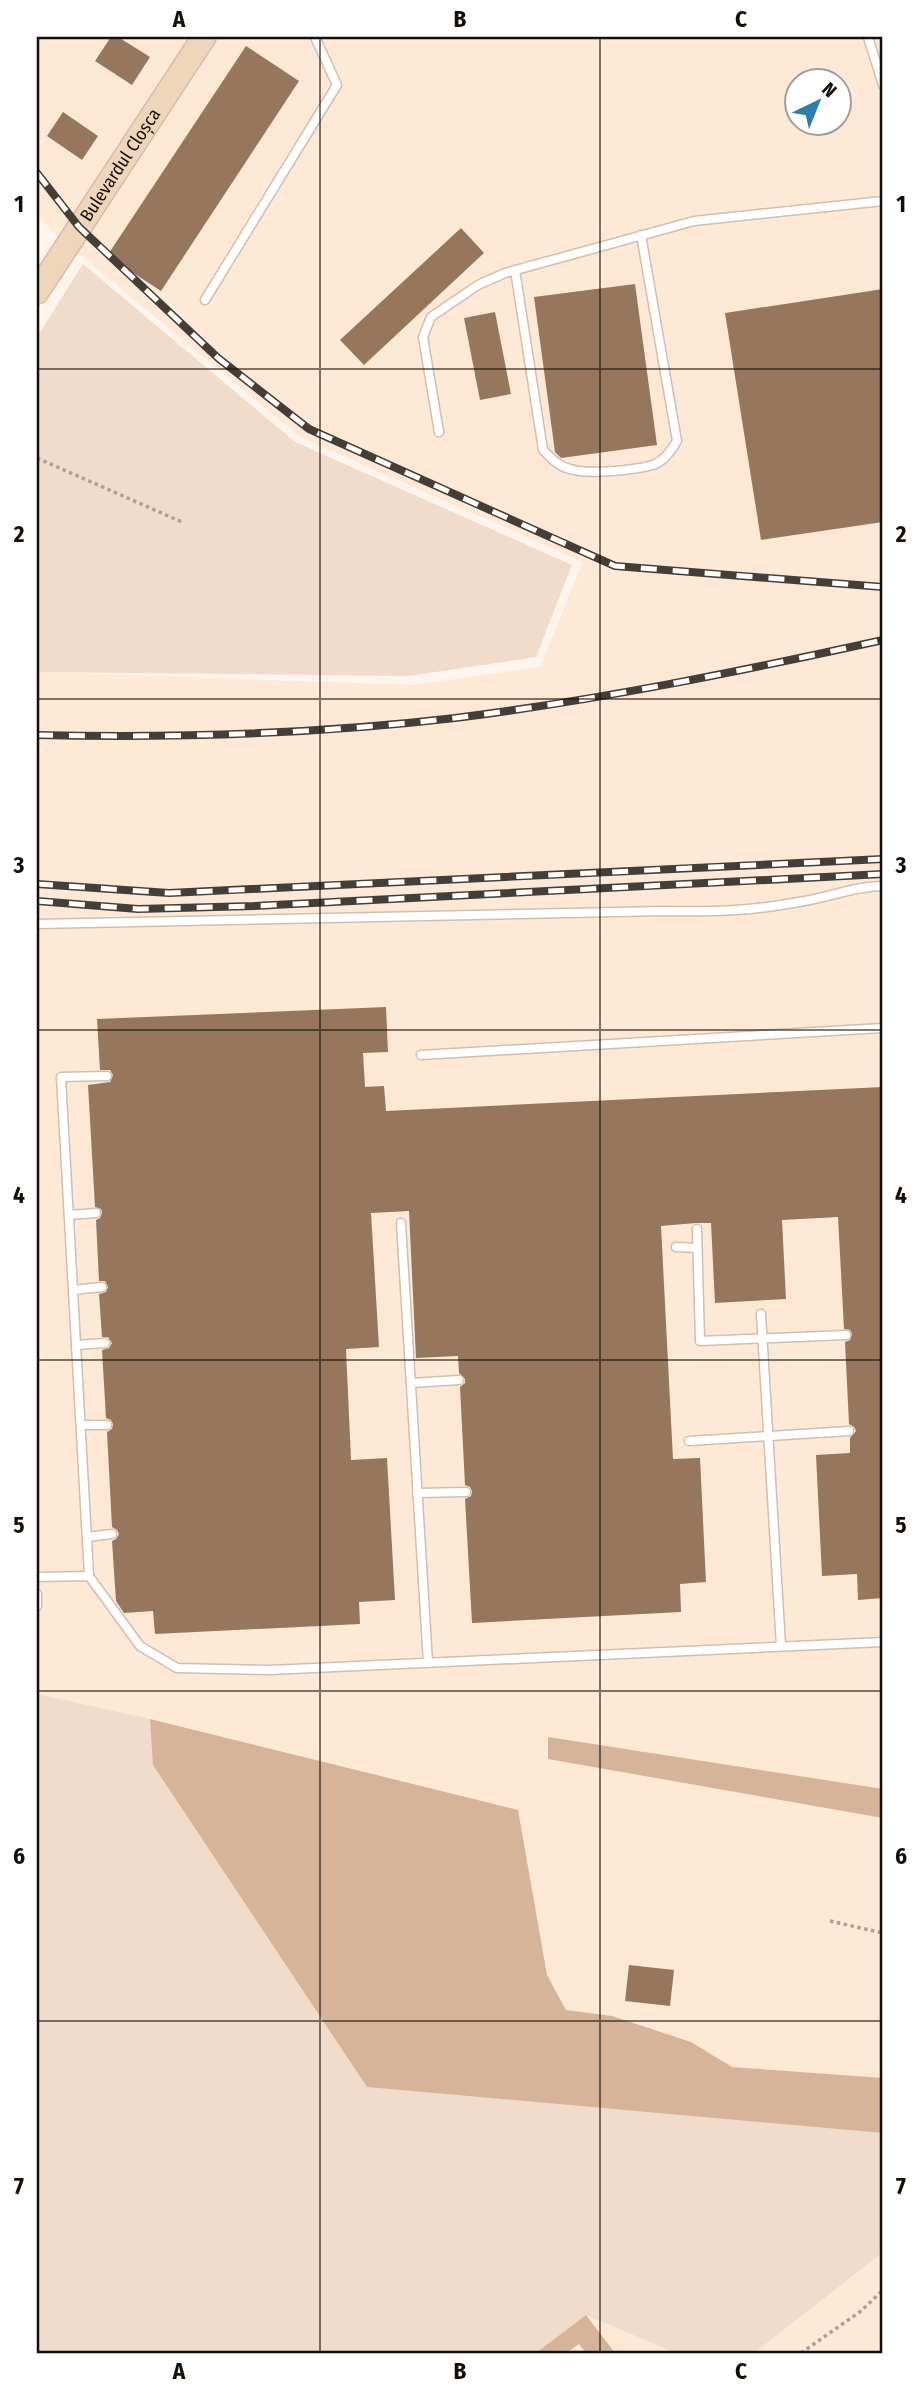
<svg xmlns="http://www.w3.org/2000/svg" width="920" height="2390" font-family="'Fira Sans Condensed',sans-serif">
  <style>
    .built { fill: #fee8d6; fill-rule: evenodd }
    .green { fill: #f1dbca }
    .forest { fill: #d6b499 }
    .building { fill: #96775e }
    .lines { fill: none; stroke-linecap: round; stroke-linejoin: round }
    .service-casing { stroke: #d3beae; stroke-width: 11 }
    .secondary-casing { stroke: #d3beae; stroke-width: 26 }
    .path { stroke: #aaa19b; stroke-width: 3.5; stroke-dasharray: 3.5 3.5; stroke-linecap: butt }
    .service { stroke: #fff; stroke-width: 8 }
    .secondary { stroke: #efd6bb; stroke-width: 23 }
    .rail-casing { stroke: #453e37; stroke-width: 8 }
    .rail { stroke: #fff; stroke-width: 5; stroke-dasharray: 16; stroke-linecap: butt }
    .grid { fill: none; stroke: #150e08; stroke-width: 2; stroke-opacity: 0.55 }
    .labels { text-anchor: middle; stroke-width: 7; stroke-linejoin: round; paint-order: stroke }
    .street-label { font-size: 18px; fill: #150e08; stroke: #fff }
    .neatline { fill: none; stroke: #150e08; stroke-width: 2.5 }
    .grid-label { font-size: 23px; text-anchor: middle; font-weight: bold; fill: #150e08 }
  </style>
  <rect width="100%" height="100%" fill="#fef5ee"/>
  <path class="built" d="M37 37H883V2353H37V672L412 685 540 667 583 562 300 437 54 233 37 215ZM797 80H839V122H797Z"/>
  <g class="green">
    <path d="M83 264 295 442 572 565 536 657 409 676 37 672V337Z"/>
    <path d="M37 1694 150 1719 154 1765 367 2087 883 2133V2252L754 2353H676L586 2315 536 2353H37Z"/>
  </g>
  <g class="forest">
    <path d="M150 1719 518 1810 547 1975 566 2010 612 2016 691 2042 732 2067 883 2078V2133L367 2087 153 1765Z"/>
    <path d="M548 1737 883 1789V1818L548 1759Z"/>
    <path d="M586 2315 615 2353H586L579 2344 566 2353H536Z"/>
  </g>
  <g class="building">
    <path d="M111 37H118L150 57 132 85 95 61Z"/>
    <path d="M246 46 299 81 161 291 107 256Z"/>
    <path d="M63 112 98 136 82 160 47 136Z"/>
    <path d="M461 228 484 253 364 365 340 340Z"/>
    <path d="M635 284 657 445 561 458 555 452 534 297Z"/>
    <path d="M883 289V522L761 540 725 313Z"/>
    <path d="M495 312 511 394 480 400 464 318Z"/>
    <path d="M386 1007 388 1052 363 1053 365 1087 384 1086 386 1111 883 1087V1598L858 1600 857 1574 822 1576 816 1455 850 1453V1438L856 1431 854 1427 849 1424 845 1342 850 1340 852 1334 850 1330 844 1329 838 1217 782 1220 786 1299 715 1303 711 1223H696L661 1226 673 1459 700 1458 706 1582 680 1584 681 1612 472 1623 465 1499 471 1496 472 1491 470 1487 465 1485 460 1387 465 1383V1379L459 1373 458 1356 416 1358 409 1211 371 1213 379 1347 346 1349 351 1460 387 1458 395 1600 359 1602 360 1624 155 1634 153 1611 124 1613 116 1601 112 1541 116 1539 119 1534 117 1530 112 1527 107 1432 112 1429 113 1424 111 1420 106 1418 102 1350 109 1348 112 1343 108 1337H102L99 1294 106 1292 108 1287 105 1281H99L96 1220 100 1218 102 1213 101 1209 95 1207 88 1085 110 1082 113 1075 110 1070H100L97 1019Z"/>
    <path d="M629 1965 674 1970 670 2006 625 2001Z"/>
  </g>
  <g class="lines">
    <defs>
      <g id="service">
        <path d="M868 37 883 85"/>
        <path d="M515 270 543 450C551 458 558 466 570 469 588 475 635 470 653 465 664 461 671 451 677 441L641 235"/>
        <path d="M205 300 337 85 315 37"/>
        <path d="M439 432 423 337 431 317 478 285 505 273 694 221 883 201"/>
        <path d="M37 924 664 911C712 912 751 911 799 902 827 898 855 886 883 886"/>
        <path d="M421 1055 883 1028"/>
        <path d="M69 1215 96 1213"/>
        <path d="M401 1223 428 1663"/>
        <path d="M697 1229 700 1341 846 1335"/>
        <path d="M676 1247 697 1248"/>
        <path d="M73 1290 102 1287"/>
        <path d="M761 1314 781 1646"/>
        <path d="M76 1345 105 1343"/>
        <path d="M411 1383 459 1380"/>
        <path d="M81 1425H107"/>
        <path d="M689 1441 849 1431"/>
        <path d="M417 1493 466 1492"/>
        <path d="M87 1537 112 1534"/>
        <path d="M89 1576 61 1077 107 1076"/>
        <path d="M37 1577 89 1576 140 1646 177 1668 270 1670 883 1642"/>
        <path d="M37 1594V1606"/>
      </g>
      <g id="secondary">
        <path id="s1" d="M37 292 204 37"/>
      </g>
    </defs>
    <use href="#service" class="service-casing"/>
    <use href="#secondary" class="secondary-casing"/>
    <g class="path">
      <path d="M37 458 182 522"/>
      <path d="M830 1921 883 1933"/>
      <path d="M801 2353 861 2311 883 2290"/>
    </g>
    <use href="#service" class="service"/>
    <use href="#secondary" class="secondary"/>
    <defs>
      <g id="rail">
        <path d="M37 173 79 227 218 358 309 429 615 566 883 587"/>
        <path d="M37 735C176 738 317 734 455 718 599 700 742 671 883 640"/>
        <path d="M37 884 169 893 883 859"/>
        <path d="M37 901 138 909 254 906 883 874"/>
      </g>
    </defs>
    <use href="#rail" class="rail-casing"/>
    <use href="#rail" class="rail"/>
  </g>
  <path class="grid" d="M320 37V2353M600 37V2353M37 369H883M37 699H883M37 1030H883M37 1360H883M37 1691H883M37 2021H883"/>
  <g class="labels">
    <g class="street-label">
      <text dy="6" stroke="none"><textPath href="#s1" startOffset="152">Bulevardul Cloșca</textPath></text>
    </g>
  </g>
  <rect width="920" height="2390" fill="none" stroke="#ffffff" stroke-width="77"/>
  <g transform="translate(818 102) rotate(43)"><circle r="33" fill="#ffffff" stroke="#a19f9c" stroke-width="2"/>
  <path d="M0-5L12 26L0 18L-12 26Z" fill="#2d7dae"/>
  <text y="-10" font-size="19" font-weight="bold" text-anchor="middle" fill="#150e08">N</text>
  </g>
  <rect x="38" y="38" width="843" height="2314" class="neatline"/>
  <g class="grid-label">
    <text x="179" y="27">A</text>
    <text x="460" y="27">B</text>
    <text x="741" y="27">C</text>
    <text x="19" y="212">1</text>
    <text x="901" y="212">1</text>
    <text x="19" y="542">2</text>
    <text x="901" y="542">2</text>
    <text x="19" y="873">3</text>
    <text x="901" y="873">3</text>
    <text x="19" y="1203">4</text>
    <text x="901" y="1203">4</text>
    <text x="19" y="1533">5</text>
    <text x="901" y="1533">5</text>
    <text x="19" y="1864">6</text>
    <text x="901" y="1864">6</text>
    <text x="19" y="2194">7</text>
    <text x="901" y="2194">7</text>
    <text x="179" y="2379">A</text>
    <text x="460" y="2379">B</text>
    <text x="741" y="2379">C</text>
  </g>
</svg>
